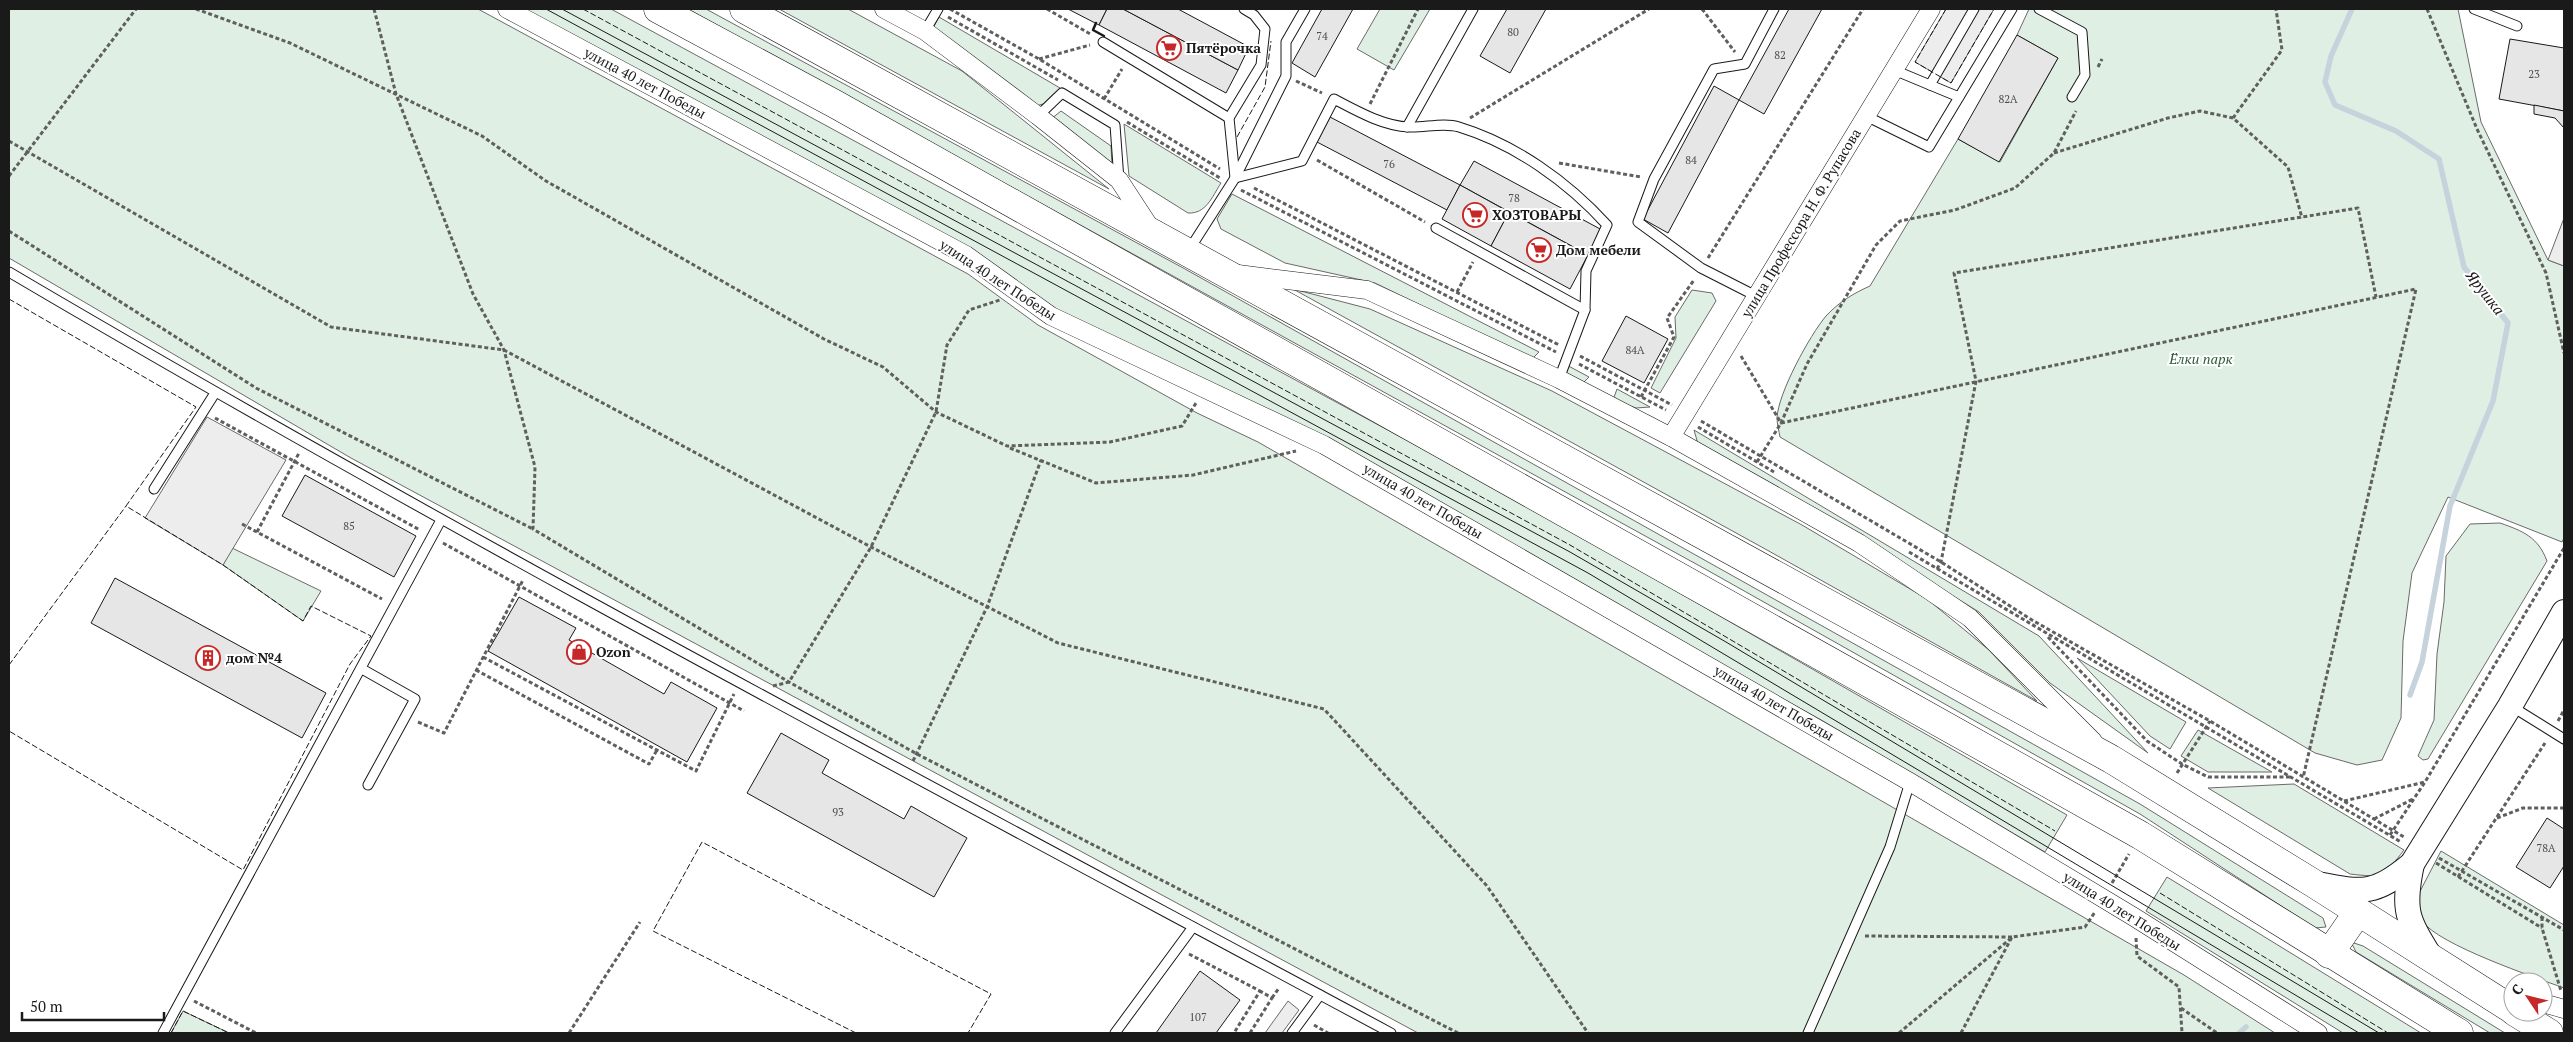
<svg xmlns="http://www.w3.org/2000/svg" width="2573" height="1042" font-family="'PT Serif',serif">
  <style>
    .green { fill: #e0efe3; stroke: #6a6a6a }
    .parking { fill: #ededed; stroke: #6a6a6a }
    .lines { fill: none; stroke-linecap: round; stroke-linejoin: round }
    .stream { stroke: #c6d2dc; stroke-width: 5.5 }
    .building { fill: #e6e6e6; stroke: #1a1a1a }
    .lane-casing { stroke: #1a1a1a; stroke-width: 11 }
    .street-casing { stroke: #1a1a1a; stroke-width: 19 }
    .secondary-casing { stroke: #1a1a1a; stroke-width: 26 }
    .primary-casing { stroke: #1a1a1a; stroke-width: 29 }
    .path { stroke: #5f5f5f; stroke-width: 3; stroke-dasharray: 4 2.5; stroke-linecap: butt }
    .lane { stroke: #fff; stroke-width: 9 }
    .street { stroke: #fff; stroke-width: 18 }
    .secondary { stroke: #fff; stroke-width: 24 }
    .primary { stroke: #fff; stroke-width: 28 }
    .tram { stroke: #1a1a1a; stroke-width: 1 }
    .fence { stroke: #1a1a1a; stroke-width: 1; stroke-dasharray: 6 2.5; stroke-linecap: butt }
    .wall { stroke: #1a1a1a; stroke-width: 2.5 }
    .labels { text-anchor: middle; stroke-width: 4; stroke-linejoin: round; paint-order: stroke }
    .number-label { font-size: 11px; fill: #4d4d4d }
    .poi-label { font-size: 14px; font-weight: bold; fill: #1a1a1a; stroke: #fff; text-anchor: start }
    .street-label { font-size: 14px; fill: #1a1a1a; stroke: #fff }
    .park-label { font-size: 14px; font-style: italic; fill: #2b5a34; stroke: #fff }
    .water-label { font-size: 15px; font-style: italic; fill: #1a1a1a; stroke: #fff }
  </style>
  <rect width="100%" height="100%" fill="#fff"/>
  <g class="green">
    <path d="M9 9H478L968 274 1038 325 1197 413 1258 442 2184 975 2275 1033H1418L351 458 9 258Z"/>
    <path d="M524 9H611L1526 505 2067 815 2045 852 1823 721 1500 541 1204 395Z"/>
    <path d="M688 9H706L1185 269 2140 804 2323 918 2326 927 2315 928 2140 814 1707 570Z"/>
    <path d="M779 9H848L962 71 1109 189Z"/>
    <path d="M1380 9H1430L1394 70 1357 49Z"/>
    <path d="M2029 9H2458L2481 122 2548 260 2564 266V538L2562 542 2448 497 2412 573 2403 641 2401 718 2382 760 2357 765 2315 753 1780 437C1779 431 1777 424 1777 418 1778 393 1810 335 1826 316 1839 302 1854 293 1870 286L1958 139 2000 162 2058 58 2017 35Z"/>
    <path d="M939 17 1060 88 1043 104 1036 106 932 30Z"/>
    <path d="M1061 111 1111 146 1112 165 1051 119Z"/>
    <path d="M1124 124 1221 183C1212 197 1206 214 1188 213L1129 176Z"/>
    <path d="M1232 194 1539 352 1532 359 1375 283 1285 263 1221 229 1217 219Z"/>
    <path d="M1293 289 1370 309 1552 391 1802 525 1927 599 1989 650 2037 701 1767 550Z"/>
    <path d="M1692 290 1712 293 1716 301 1660 393 1651 388 1676 338 1675 317Z"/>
    <path d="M1561 362 1589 377 1580 386 1556 372Z"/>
    <path d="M1617 389 1650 407 1636 408 1613 400Z"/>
    <path d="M1694 430 2039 636 2148 753 2050 683 1979 612 1863 540 1698 444Z"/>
    <path d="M2500 523C2523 531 2538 537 2547 561L2428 759 2423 760 2418 756 2434 720 2437 654 2444 602 2446 556 2470 524Z"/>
    <path d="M232 548 321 591 303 621 223 565Z"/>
    <path d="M2077 658 2186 722 2170 749 2150 736Z"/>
    <path d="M2198 730 2272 772H2208L2181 756Z"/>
    <path d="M2294 784 2404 850C2384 876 2383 878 2350 874L2208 788Z"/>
    <path d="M2441 851 2564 925V988C2534 977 2439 945 2422 921 2418 916 2418 905 2416 899Z"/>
    <path d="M2167 877 2421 1033H2343L2146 911Z"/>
    <path d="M2351 942 2363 946 2505 1033H2490L2356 952Z"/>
    <path d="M183 1011 229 1033H171Z"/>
  </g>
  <g class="parking">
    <path d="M1946 9H1994L1951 83 1915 62Z"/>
    <path d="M2564 218V266L2548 260Z"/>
    <path d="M207 417 286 460 223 565 145 518Z"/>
    <path d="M1288 1001 1299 1010 1282 1033H1265Z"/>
  </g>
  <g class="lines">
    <g class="stream">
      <path d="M2352 9 2331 56 2325 82 2335 105 2396 131 2439 159 2464 267 2508 323 2493 401 2450 506 2422 662 2410 695"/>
      <path d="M2239 1033 2246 1027"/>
    </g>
  </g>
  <g class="building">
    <path d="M1068 9H1107L1099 25Z"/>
    <path d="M1107 9H1123L1238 70 1226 93 1099 25Z"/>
    <path d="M1123 9H1178L1249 47 1238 70Z"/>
    <path d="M1322 9H1353L1315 77 1292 63Z"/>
    <path d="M1507 9H1546L1510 73 1480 56Z"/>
    <path d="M1789 9H1822L1764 114 1739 100Z"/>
    <path d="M2017 35 2058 58 1999 162 1958 139Z"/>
    <path d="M2510 39 2564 48V111L2499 99Z"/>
    <path d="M1714 86 1739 100 1668 233 1643 219Z"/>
    <path d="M2534 105 2564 111V128L2555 118 2534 114Z"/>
    <path d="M1330 117 1460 185 1447 210 1317 142Z"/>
    <path d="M1474 161 1602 230 1588 255 1460 185Z"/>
    <path d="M1460 185 1509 212 1491 246 1442 219Z"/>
    <path d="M1509 212 1588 255 1570 289 1491 246Z"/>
    <path d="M1626 316 1668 339 1644 383 1602 361Z"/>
    <path d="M305 475 416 536 394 577 282 516Z"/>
    <path d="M115 578 326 693 302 738 91 623Z"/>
    <path d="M519 597 576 628 569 640 664 694 671 682 717 708 687 762 488 651Z"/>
    <path d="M781 733 829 760 822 773 904 819 911 806 967 838 934 897 747 793Z"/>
    <path d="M2547 818 2564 829V866L2550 888 2516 867Z"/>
    <path d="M1200 971 1240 1000 1216 1033H1156Z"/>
  </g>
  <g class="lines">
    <defs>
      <g id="lane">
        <path d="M1244 9 1254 15 1265 29 1261 65 1229 118 1235 178 1302 161 1334 99C1357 111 1383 126 1409 127 1424 128 1444 122 1459 127 1515 144 1568 182 1607 225L1586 271 1585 310 1559 379"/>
        <path d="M2039 9 2082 32 2085 75 2072 97"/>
        <path d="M2474 9 2517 26"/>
        <path d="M925 31 938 9"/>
        <path d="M1103 42 1229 118"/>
        <path d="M1894 70 1930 85 1974 9"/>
        <path d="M1930 85 1959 97"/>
        <path d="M1038 116 1062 93 1115 125 1119 180"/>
        <path d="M1866 116 1929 147 2012 9"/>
        <path d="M1407 127 1473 9"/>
        <path d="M1436 228 1585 310"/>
        <path d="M1189 250 1235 178 1286 76V42L1305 9"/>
        <path d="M9 272C462 539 928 784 1391 1033"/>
        <path d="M1756 296 1701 268 1638 222 1654 179 1714 69 1745 64 1774 9"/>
        <path d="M154 489 215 393"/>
        <path d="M362 669 415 699 368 785"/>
        <path d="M2511 706 2564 739"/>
        <path d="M163 1033 441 520"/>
        <path d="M1115 1033 1193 927"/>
        <path d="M1292 1033 1320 995"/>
        <path d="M1808 1033 1890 847 1910 782"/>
      </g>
      <g id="street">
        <path d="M507 9 966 255 1051 316 1324 445 1910 782 2134 917 2318 1033"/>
        <path d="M884 9 925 31 1038 116 1119 180 1151 229"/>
        <path d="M1238 274 1367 290 1559 379 1671 437 1859 543 1970 618 2093 741"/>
        <path d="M1671 437 1931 9"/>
        <path d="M2543 1003 2564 1009"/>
      </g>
      <g id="secondary">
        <path d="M2412 864C2402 911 2407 919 2431 958"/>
        <path d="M2317 884C2364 893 2374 895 2412 864L2510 706 2564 612"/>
      </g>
      <g id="primary">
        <path d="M658 9 835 104 2140 835 2459 1033"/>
        <path d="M744 9 2111 759 2313 883 2513 1010"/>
        <path d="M2329 954 2358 912"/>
        <path d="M2515 1012 2549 1033"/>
      </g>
    </defs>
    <use href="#lane" class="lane-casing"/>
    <use href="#street" class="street-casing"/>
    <use href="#secondary" class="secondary-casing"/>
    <use href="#primary" class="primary-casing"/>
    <g class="path">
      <path d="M196 9 290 43 482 136 546 181 824 339 883 367 936 412 1007 446 1110 442 1182 426 1196 403"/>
      <path d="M374 9 396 94 473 294 504 350 535 467 533 529 789 682 917 754 1458 1033"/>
      <path d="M950 9 1039 59 1220 169"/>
      <path d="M1047 9 1092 35"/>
      <path d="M1702 9 1735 52"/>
      <path d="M2427 9 2477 129 2546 273 2564 353"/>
      <path d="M948 17 1058 80"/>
      <path d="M1039 59 1090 45"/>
      <path d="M2098 67 2102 59"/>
      <path d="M1296 81 1322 93"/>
      <path d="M1104 99 1122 69"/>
      <path d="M1370 104 1418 9"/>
      <path d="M1470 118 1649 9"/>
      <path d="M2233 118 2282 50 2276 9"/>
      <path d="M1127 122 1220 178"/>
      <path d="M9 141 331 327 504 350 871 547 1058 643 1324 709 1487 886 1588 1033"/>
      <path d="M2054 153 2168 118 2200 111 2233 118 2288 167 2302 218"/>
      <path d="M1317 160 1425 222"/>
      <path d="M1559 163 1641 177"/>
      <path d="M9 176 136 9"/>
      <path d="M1254 188 1559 345"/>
      <path d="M1241 190 1556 352"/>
      <path d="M9 231 256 388 533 529"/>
      <path d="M1708 258 1863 9"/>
      <path d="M1457 292 1473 262"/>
      <path d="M1580 356 1672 405"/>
      <path d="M1741 356 1781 423 2416 289 2303 778"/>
      <path d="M1579 364 1666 410"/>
      <path d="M1641 397 1674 337 1667 318 1694 280"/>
      <path d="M215 418 420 530"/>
      <path d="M1701 421 1941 562 2032 620 2210 721 2404 837"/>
      <path d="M1698 427 1774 472"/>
      <path d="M1010 448 1096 483 1193 475 1296 451"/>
      <path d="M1757 462 1781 423 1807 364 1876 245 1900 221 1955 210 2015 188 2054 153 2076 111"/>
      <path d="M242 524 382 599"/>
      <path d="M257 532 299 453"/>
      <path d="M443 543 744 711"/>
      <path d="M1909 552 2401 842"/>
      <path d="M1937 569 1941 562 1976 381 1954 273 2358 208 2376 297"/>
      <path d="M2048 637 2147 741 2182 764 2208 777H2292"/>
      <path d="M483 657 696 771 734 694"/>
      <path d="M476 670 649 764 657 750"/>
      <path d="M773 686 789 682 871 547 936 412 947 345 969 310 1000 300"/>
      <path d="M2558 721 2564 710"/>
      <path d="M418 722 444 733 523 580"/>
      <path d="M913 761 987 607 1041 460"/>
      <path d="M2177 773 2210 721"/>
      <path d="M2344 801 2425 782"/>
      <path d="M2497 818 2523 808H2564"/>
      <path d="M2374 819 2413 799"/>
      <path d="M2390 835 2425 782 2564 548"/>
      <path d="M2439 858 2564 930"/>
      <path d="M2436 863 2542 928"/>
      <path d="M2458 877 2545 743"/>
      <path d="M2112 883 2129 854"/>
      <path d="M2542 917V928L2561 991"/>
      <path d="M1865 936 2012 937"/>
      <path d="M2136 938 2137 956 2179 987 2182 1033"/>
      <path d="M1189 954 1260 991 1234 1033"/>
      <path d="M1272 998 1279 988"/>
      <path d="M194 1001 256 1033"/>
      <path d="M2181 1008 2217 1033"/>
      <path d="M1314 1025 1328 1033"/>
      <path d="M569 1033 640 922"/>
      <path d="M1250 1033 1272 998 1260 991"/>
      <path d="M1899 1033 2010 939"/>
      <path d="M1961 1033 2012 937 2085 927 2095 912"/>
    </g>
    <use href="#lane" class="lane"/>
    <use href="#street" class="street"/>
    <use href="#secondary" class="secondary"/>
    <use href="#primary" class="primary"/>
    <g class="tram">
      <path d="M546 9 1588 573 2359 1033"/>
      <path d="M562 9 1570 552 1726 642 2379 1033"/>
    </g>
    <g class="fence">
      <path d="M583 9 1570 545 2055 831"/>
      <path d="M1946 9 1915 62 1951 83 1994 9"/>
      <path d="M1237 137 1265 87 1271 41"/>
      <path d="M9 299 196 407 126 506 223 565 303 621 311 606 371 636 350 664 243 870 9 731"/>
      <path d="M9 665 126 506"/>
      <path d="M2160 893 2388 1033"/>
      <path d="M171 1033 183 1011 229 1033"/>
      <path d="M856 1033 653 931 702 842 991 994 968 1033"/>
    </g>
    <path class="wall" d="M1096 23 1093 30 1104 36"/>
  </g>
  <defs>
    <symbol id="supermarket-ring" viewBox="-11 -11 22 22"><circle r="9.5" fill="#fff" stroke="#c62828" stroke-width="1.5"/><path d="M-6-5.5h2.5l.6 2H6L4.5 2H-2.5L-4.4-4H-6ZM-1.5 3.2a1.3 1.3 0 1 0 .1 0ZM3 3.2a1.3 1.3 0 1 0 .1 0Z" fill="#c62828"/></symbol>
    <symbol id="shop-ring" viewBox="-11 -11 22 22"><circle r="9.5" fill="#fff" stroke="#c62828" stroke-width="1.5"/><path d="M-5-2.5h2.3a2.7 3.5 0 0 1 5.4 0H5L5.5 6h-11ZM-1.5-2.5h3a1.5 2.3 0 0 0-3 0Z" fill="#c62828"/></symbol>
    <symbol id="building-ring" viewBox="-11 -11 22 22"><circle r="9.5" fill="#fff" stroke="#c62828" stroke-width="1.5"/><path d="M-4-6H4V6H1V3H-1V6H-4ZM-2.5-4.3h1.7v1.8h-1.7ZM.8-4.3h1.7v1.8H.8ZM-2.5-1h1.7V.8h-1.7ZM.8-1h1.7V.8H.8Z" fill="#c62828"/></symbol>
  </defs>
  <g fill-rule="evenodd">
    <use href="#supermarket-ring" x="1155" y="34" width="28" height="28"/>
    <use href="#supermarket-ring" x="1461" y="201" width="28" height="28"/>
    <use href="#supermarket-ring" x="1525" y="236" width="28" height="28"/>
    <use href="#shop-ring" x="565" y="638" width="28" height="28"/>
    <use href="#building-ring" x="194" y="644" width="28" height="28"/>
  </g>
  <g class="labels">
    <g class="number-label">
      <text x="1513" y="36">80</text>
      <text x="1322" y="40">74</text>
      <text x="1780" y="59">82</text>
      <text x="2534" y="78">23</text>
      <text x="2008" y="103">82А</text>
      <text x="1691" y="164">84</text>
      <text x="1389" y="168">76</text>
      <text x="1514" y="202">78</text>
      <text x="1635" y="354">84А</text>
      <text x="349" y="530">85</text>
      <text x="838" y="816">93</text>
      <text x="2546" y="852">78А</text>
      <text x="1198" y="1021">107</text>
    </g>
    <g class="poi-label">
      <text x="1186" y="53">Пятёрочка</text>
      <text x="1492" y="220">ХОЗТОВАРЫ</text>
      <text x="1556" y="255">Дом мебели</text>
      <text x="596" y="657">Ozon</text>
      <text x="226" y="663">дом №4</text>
    </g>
    <g class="street-label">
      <text transform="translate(645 83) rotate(28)" y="5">улица 40 лет Победы</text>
      <text transform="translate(1801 223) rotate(-59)" y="5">улица Профессора Н. Ф. Рупасова</text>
      <text transform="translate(998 280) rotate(33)" y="5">улица 40 лет Победы</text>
      <text transform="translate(1423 501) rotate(30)" y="5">улица 40 лет Победы</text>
      <text transform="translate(1774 703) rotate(30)" y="5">улица 40 лет Победы</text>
      <text transform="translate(2122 911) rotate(32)" y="5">улица 40 лет Победы</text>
    </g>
    <g class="park-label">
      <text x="2201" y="364">Ёлки парк</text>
    </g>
    <g class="water-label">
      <text transform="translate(2485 293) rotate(52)" y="5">Ярушка</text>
    </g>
  </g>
  <rect width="2573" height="1042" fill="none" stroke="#1a1a1a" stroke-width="20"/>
  <g transform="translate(2528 997) rotate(305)"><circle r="24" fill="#ffffff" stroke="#a3a3a3"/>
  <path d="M0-4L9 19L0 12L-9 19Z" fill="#c62828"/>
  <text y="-8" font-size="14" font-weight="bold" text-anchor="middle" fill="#1a1a1a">С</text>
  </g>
  <path d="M22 1012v8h142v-8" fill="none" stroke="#1a1a1a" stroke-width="2.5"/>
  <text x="30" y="1012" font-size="15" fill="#1a1a1a" stroke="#ffffff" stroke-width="4" paint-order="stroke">50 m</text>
</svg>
